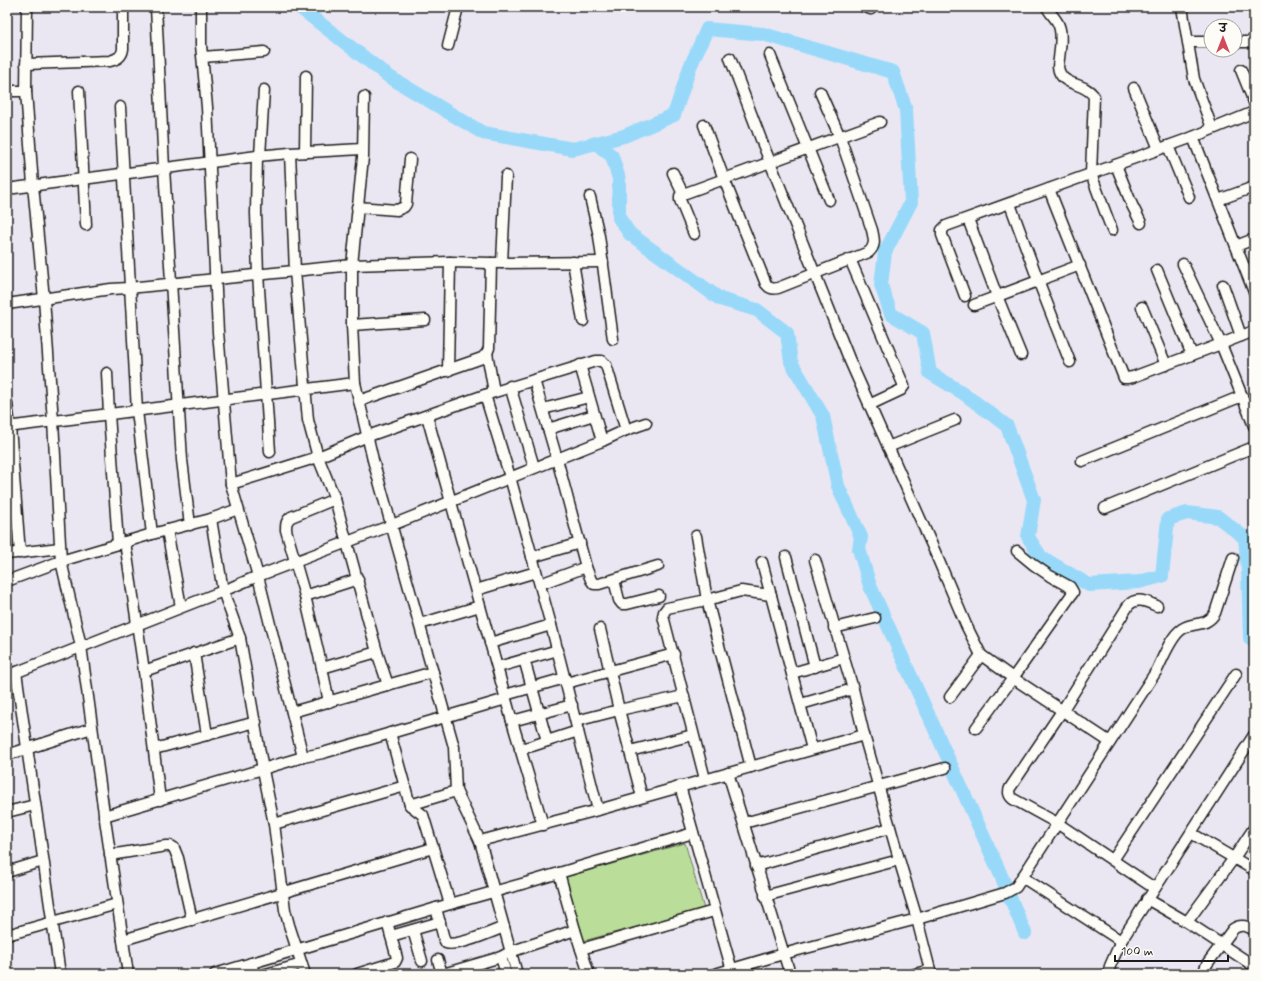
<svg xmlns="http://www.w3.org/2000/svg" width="1261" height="981" font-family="Mynerve,'Playpen Sans Deva',sans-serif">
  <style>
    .green { fill: #bade99; stroke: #6b7d5a }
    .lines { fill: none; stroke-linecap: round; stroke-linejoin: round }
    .river { stroke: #98d9fa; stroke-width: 14 }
    .minor-casing { stroke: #1c1c1c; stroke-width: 13 }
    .minor { stroke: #fdfcf7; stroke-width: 10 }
  </style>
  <rect width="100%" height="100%" fill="#eae7f2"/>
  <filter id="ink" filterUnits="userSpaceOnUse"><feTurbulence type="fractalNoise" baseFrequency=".025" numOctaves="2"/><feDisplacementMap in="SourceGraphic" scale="8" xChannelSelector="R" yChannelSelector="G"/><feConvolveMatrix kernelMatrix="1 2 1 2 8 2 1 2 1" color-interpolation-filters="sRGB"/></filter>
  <g filter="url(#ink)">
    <path class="green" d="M685 843 704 909 583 941 566 877Z"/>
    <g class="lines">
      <g class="river">
        <path d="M299 7 388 76 483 133 573 149 624 136 674 115 690 67 707 29 763 34 893 72 906 110 911 202 885 252 881 285 891 314 923 333 930 373 963 393 1007 426 1034 500 1028 537 1041 557 1089 585 1139 582 1162 576 1168 519 1187 513 1218 517 1245 538 1248 570 1250 638 1254 642"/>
        <path d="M596 143 612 156 619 179V218L630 234 720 299 757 310 787 333 791 362 823 416 838 486 861 537 859 549 870 586 1000 873 1025 933"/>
      </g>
      <defs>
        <g id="minor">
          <path d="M27 7 26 91 33 185 44 299 53 421 61 561 81 646 103 806 128 974"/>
          <path d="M156 7 164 168 182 460 190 525"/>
          <path d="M201 7V45L207 107 218 332 231 484 258 576 303 757"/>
          <path d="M865 7 871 9"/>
          <path d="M1047 7C1050 14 1057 19 1059 26 1063 36 1059 56 1058 67 1061 87 1083 81 1094 96L1091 174 1112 230"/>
          <path d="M1182 7 1194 79 1212 128"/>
          <path d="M1189 42H1211"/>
          <path d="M1235 42H1254"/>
          <path d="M448 46 458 7"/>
          <path d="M770 55 829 200"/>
          <path d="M203 57 264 52"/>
          <path d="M730 58 762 142 850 361 935 552 966 625 981 655 1013 678 1110 742"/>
          <path d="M26 64 110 61C117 59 122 57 123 49V7"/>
          <path d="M1241 70 1254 102"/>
          <path d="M1134 88 1159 149"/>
          <path d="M7 91H26"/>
          <path d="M79 91 86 225"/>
          <path d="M120 107 137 411 152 534"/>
          <path d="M1254 112 1193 137 1254 292"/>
          <path d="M704 125 724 179 766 284C770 289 773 289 778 288L869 252C876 245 874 239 872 230L840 137 820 92"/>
          <path d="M1168 146 1189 197"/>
          <path d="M305 152 306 76"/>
          <path d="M290 153 295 271 308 420 318 457 335 499 377 652 388 685"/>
          <path d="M257 156 256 213 258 274 270 452"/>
          <path d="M260 156 264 90"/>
          <path d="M1116 165 1132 205 1141 223"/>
          <path d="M673 173 683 194 880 122"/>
          <path d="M7 189 257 156 290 153 362 149"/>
          <path d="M1049 189 1124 378H1127L1133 377 1221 344 1183 264"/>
          <path d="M683 194 680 196V200L694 234"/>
          <path d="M590 197 599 236 613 339"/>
          <path d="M1218 200 1254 187"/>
          <path d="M1010 204 1038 280 1070 362"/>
          <path d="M357 207 397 210 404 207 406 204 410 159"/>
          <path d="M968 219 997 296 1021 355"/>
          <path d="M1236 246 1254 239"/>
          <path d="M850 259 904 386 901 390 869 405"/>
          <path d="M573 262 583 321"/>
          <path d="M502 263 506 176"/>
          <path d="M1157 270 1192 355"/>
          <path d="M1223 285 1241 336"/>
          <path d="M965 296 942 235V230L946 226 1193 137"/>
          <path d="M7 304 111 289 129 288 352 265 450 262 491 263 603 262"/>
          <path d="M974 305 1080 265"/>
          <path d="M1142 307 1166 365"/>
          <path d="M352 325 425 320"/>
          <path d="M487 353 494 392"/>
          <path d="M580 365 602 441"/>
          <path d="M448 371 450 262"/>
          <path d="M107 373 109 414 118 544"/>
          <path d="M534 380 557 459 586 567 591 580 594 584H599L658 566"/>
          <path d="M355 383 373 460 454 747 456 791 480 841 517 974"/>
          <path d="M510 386 534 467"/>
          <path d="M1242 396 1221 344 1254 331"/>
          <path d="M359 401 482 358 487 353 489 348 491 263"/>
          <path d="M7 403 10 427 20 553"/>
          <path d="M543 409 589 397"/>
          <path d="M427 416 512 721 543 825"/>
          <path d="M7 427 355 383 352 325V265L363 157 364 97"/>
          <path d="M548 429 594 415"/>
          <path d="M888 447 955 420"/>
          <path d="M1082 461 1242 396 1254 426"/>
          <path d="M231 484 318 457 368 436 485 395 596 361H602L606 365 626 430"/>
          <path d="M1105 508 1254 447"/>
          <path d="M211 519 223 591 240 638 263 770 274 824 285 910 289 925 305 974"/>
          <path d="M167 530 181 607"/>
          <path d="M696 536 707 600 751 767"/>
          <path d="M125 542 144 671 160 800"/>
          <path d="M7 554 60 548"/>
          <path d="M532 557 580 543"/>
          <path d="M786 557 815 667"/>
          <path d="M815 560 853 689 864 735"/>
          <path d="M762 562 812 749"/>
          <path d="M614 580 619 600 622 604H627L659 596"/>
          <path d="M7 581 61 561 152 534 211 519 238 509"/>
          <path d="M540 584 586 567"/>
          <path d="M476 590 536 572"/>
          <path d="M305 596 358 579"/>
          <path d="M420 624 480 606"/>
          <path d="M834 628 875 618"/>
          <path d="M600 629 619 710 642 797"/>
          <path d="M490 643 551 625"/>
          <path d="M194 653 207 735"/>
          <path d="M524 659 547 741"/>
          <path d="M498 667 558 650"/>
          <path d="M322 668 377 652"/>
          <path d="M144 671 240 638"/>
          <path d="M16 672 60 974"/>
          <path d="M792 673 844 658"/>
          <path d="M7 676 223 591 258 576 392 525 602 441 626 430 646 423"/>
          <path d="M566 683 674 654"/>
          <path d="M505 695 565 678"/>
          <path d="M950 697 981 655"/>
          <path d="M329 702 322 668 305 596 286 530C286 524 286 521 291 517L335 499"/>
          <path d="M801 704 853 689"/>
          <path d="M292 712 433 672"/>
          <path d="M512 721 572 705"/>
          <path d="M576 721 619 710 684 696"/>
          <path d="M976 728 1013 678 1072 594 1073 592 1070 587 1050 576 1034 565 1017 551"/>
          <path d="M390 733 410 805 456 791"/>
          <path d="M154 749 256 722"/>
          <path d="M520 749 532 746 578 731"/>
          <path d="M630 751 693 735"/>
          <path d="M7 755 92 728"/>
          <path d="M728 773 790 974"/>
          <path d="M705 779 663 616 664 612 667 608 707 600 741 591 771 595"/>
          <path d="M680 786 733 974"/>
          <path d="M410 805 423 815 450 904"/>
          <path d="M598 810 864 735 901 866 917 919 931 974"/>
          <path d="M7 812 35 805"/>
          <path d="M104 816 303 757 323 753 506 699"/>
          <path d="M744 823 945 768"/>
          <path d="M274 824 405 786"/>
          <path d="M1191 833 1254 870"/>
          <path d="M480 841 598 810 551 625 510 477 485 395"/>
          <path d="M110 855 166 846H171L174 848 178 858 192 920"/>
          <path d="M1113 860 1236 674"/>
          <path d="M756 866 890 828"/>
          <path d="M7 872 43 861"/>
          <path d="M559 873 575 930"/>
          <path d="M1022 877 1121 941"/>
          <path d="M1154 888 1057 823 1013 799C1009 796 1008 792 1010 788L1062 711 1128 606C1136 596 1147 602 1157 606"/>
          <path d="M765 896 899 860"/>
          <path d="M1147 899 1187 922 1254 966"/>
          <path d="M436 908 444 939 446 943C458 947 491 932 504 927"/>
          <path d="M1187 922 1234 858 1254 828"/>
          <path d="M413 930 422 961"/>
          <path d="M7 935 117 904"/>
          <path d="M391 936 440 922"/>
          <path d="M123 940 433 848"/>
          <path d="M581 949 714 911"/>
          <path d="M501 957 506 974"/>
          <path d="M438 960 442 974"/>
          <path d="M251 963 254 974"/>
          <path d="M215 974 450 904 529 882 693 833"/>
          <path d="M266 974 302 964"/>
          <path d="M357 974 395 962 397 958 387 922"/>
          <path d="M443 974 501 957 510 952 575 930 589 974"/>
          <path d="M715 974 783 954 917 919 1005 893 1016 887 1157 670C1163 658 1171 636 1182 629 1194 621 1206 628 1215 613L1233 558"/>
          <path d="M915 974 930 970"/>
          <path d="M1108 974 1110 966 1121 941 1254 735"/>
          <path d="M1203 974 1207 964 1233 929C1240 924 1246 925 1254 930"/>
        </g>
      </defs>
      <use href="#minor" class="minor-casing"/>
      <use href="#minor" class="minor"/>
    </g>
  </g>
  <rect width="1261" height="981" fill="none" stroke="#fdfcf7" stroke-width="24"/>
  <rect x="12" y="12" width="1237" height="957" fill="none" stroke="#1c1c1c" stroke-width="1.5" filter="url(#ink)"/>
  <g transform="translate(1223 38)"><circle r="19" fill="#fdfcf7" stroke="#a3a29f"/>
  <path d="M0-3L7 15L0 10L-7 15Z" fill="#d1495b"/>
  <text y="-6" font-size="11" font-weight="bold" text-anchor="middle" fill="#1c1c1c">उ</text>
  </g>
  <path d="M1115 955v6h113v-6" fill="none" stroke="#1c1c1c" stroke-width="2"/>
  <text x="1121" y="955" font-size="12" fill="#1c1c1c" stroke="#fdfcf7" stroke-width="3" paint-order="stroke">100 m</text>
</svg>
